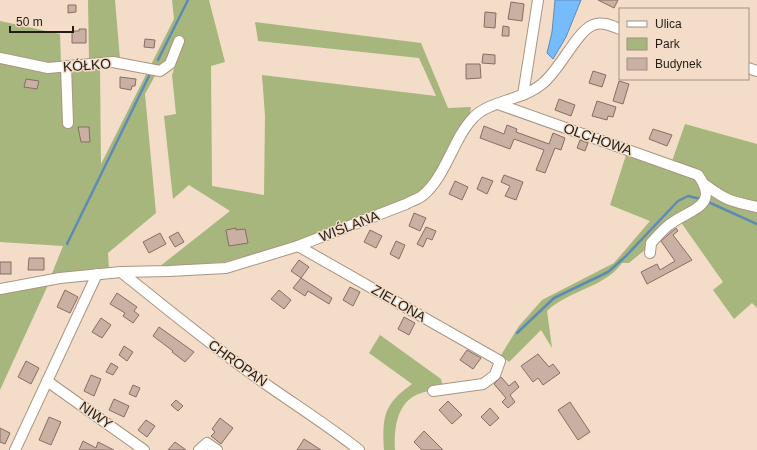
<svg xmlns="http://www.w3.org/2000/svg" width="757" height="450" font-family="Helvetica,sans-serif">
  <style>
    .green { fill: #a6b67c }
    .water { fill: #76bbfc; stroke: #5d8bb7 }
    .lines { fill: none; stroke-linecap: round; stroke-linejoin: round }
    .stream { stroke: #5d8bb7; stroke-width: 2.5 }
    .building { fill: #caafa3; stroke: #876e63 }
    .minor-casing { stroke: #aa9582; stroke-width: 12 }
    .minor { stroke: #fff; stroke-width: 10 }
    .labels { text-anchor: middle; stroke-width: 3; stroke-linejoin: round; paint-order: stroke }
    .street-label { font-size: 14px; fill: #241c15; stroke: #f3ddc9 }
  </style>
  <rect width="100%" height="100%" fill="#f3ddc9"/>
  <g class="green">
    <path d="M88 0H115L120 59 89 60Z"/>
    <path d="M172 0H209L225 62 211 66 212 186 264 195 265 116 262 75 436 96 419 58 258 41 255 22 421 43 448 108 471 107 470 114 432 178 420 193 294 243 225 262 159 267 230 211 189 185 173 199 164 116 176 114 172 75 176 63 156 74 145 94 156 213 108 253 109 269 51 276 63 246 0 242V62L47 71 100 69 101 164 174 19Z"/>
    <path d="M0 21 60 34 61 63 46 65 0 55Z"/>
    <path d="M685 124 757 144V308L752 303 734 319 713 290 723 282 680 221 629 263H622C604 288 569 290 547 311L552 348 541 330 509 362 501 355 519 326 542 300 614 263 650 221 610 205 627 152 670 167Z"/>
    <path d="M48 285 0 390V294Z"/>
    <path d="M380 335 441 379 443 387C435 390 425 391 416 395 396 405 394 430 395 450H384C382 416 384 404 412 384L369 353Z"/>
  </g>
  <path class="water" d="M555 0H581L566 37 553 59 547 53 552 32Z"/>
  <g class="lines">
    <g class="stream">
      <path d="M158 60 188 0"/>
      <path d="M706 201 757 224"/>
      <path d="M67 244 149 76"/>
      <path d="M517 333 554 298 608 272 625 257 678 201 688 196 701 199"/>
    </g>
  </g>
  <g class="building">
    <path d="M598 0H618L614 8Z"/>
    <path d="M511 2 524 4 522 21 508 19Z"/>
    <path d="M68 5H76V12L68 13Z"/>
    <path d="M485 12 496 13 495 28 484 27Z"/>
    <path d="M503 26 509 27V36H502Z"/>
    <path d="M79 29H86V43H72V31H79Z"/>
    <path d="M145 39 155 40 154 48 144 47Z"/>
    <path d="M483 54 495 55V64L482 63Z"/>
    <path d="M466 64H480L481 78 466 79Z"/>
    <path d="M593 71 606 75 602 87 589 83Z"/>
    <path d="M120 77 136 79 135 86H132L131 90 120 88Z"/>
    <path d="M26 79 39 81 37 89 24 87Z"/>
    <path d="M619 81 629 84 623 104 613 101Z"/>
    <path d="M559 99 575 105 571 116 555 110Z"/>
    <path d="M597 101 616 107 613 117 608 116 607 120 592 116Z"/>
    <path d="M507 125 517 129 516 132 549 144 553 133 565 138 561 150 555 148 545 173 536 170 544 150 514 139 510 149 480 138 484 126 504 134Z"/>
    <path d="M78 127H89L90 142H81Z"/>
    <path d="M653 129 672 135 667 146 649 139Z"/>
    <path d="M580 140 588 143 585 151 577 148Z"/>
    <path d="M504 175 523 182 516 200 505 196 510 186 501 182Z"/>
    <path d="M482 177 493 181 487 194 477 189Z"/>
    <path d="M455 181 468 187 462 200 449 194Z"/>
    <path d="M414 213 426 218 420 231 409 226Z"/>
    <path d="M426 227 436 231 432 240 427 238 423 247 417 244Z"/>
    <path d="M236 228V230L245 229 248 243 229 246 226 230Z"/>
    <path d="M676 228 678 231 673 235 692 260 647 284 641 272 657 264 660 270 675 261 661 241Z"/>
    <path d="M370 230 382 236 376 248 364 242Z"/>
    <path d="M178 232 184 242 175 247 169 237Z"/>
    <path d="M160 233 166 244 149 253 143 242Z"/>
    <path d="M396 241 405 245 399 259 390 254Z"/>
    <path d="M29 258H44V270H28Z"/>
    <path d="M299 260 309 267 301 278 291 271Z"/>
    <rect x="0" y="262" width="11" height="12"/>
    <path d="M301 278 332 298 329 304 308 291 305 296 293 288Z"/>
    <path d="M350 287 360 292 353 306 343 300Z"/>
    <path d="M65 290 78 297 70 313 57 307Z"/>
    <path d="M279 290 291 300 284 309 271 299Z"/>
    <path d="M117 293 137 307 134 311 139 315 133 323 123 316 125 313 110 304Z"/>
    <path d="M404 317 415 323 409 335 398 329Z"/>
    <path d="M101 318 111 325 102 338 92 332Z"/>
    <path d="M159 327 194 352 185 362 172 352 173 351 153 336Z"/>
    <path d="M124 346 133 352 127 361 119 355Z"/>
    <path d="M467 350 481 358 473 369 460 360Z"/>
    <path d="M538 354 549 367 553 364 560 373 543 385 538 378 533 382 521 366Z"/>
    <path d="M26 361 39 368 31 384 18 377Z"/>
    <path d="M111 363 118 367 113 375 106 372Z"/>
    <path d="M91 375 101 379 94 396 84 391Z"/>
    <path d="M501 377 509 386 515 381 519 387 510 395 515 402 508 408 502 402 506 398 494 384Z"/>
    <path d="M133 385 140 388 136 397 129 394Z"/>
    <path d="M114 399 129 406 124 417 109 410Z"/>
    <path d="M176 400 183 406 178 411 171 405Z"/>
    <path d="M448 401 462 415 452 424 439 410Z"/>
    <path d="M570 402 590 432 578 440 558 410Z"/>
    <path d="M490 408 499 418 490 426 481 417Z"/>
    <path d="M49 417 61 422 51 445 39 440Z"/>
    <path d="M220 418 233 428 221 444 211 436 215 432 212 429Z"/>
    <path d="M146 420 155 426 147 437 138 430Z"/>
    <path d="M0 428 10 433 5 444 0 442Z"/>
    <path d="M424 431 443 450H422L414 442Z"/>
    <path d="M304 439 321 450H297Z"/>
    <path d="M83 441 96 448 98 442 114 450H79Z"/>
    <path d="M175 442 186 450H168Z"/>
  </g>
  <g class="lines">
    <defs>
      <g id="minor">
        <path d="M0 58 48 68 113 62 160 71 170 64 179 41"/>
        <path d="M66 67 68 123"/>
        <path d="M748 68 757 71"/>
        <path d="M523 95 538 0"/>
        <path d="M498 104 698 175C721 207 689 209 669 225 662 230 657 237 651 243L650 253"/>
        <path d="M704 184C727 201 730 201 757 207"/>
        <path d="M298 246 500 361 495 375 483 384 433 391"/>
        <path d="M121 272C170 311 218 351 270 387 300 408 330 427 359 450"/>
        <path d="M0 289 60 278 121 272 169 271 226 268 298 246 406 204C411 201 418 199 422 196 446 177 453 138 474 117 489 101 523 100 542 84 560 70 577 31 593 25 602 21 612 26 620 29"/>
        <path d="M47 381 144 450"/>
        <path d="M15 450 97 274"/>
        <path d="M199 450 207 443 217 450"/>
      </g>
    </defs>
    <use href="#minor" class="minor-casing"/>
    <use href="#minor" class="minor"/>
  </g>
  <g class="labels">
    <g class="street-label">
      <text transform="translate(87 65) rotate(-4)" y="5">KÓŁKO</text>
      <text transform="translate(598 139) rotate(19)" y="5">OLCHOWA</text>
      <text transform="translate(349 226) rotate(-21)" y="5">WIŚLANA</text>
      <text transform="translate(399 303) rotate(30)" y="5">ZIELONA</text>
      <text transform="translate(238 363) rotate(36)" y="5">CHROPAŃ</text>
      <text transform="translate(96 415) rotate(35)" y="5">NIWY</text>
    </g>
  </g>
  <rect x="619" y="8" width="130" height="72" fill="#f3ddc9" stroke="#a09081"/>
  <rect x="627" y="21" width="20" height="6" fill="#ffffff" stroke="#a09081"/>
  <text x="655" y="28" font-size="12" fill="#241c15">Ulica</text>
  <rect x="627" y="38" width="20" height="12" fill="#a6b67c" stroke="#a09081"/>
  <text x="655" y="48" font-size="12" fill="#241c15">Park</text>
  <rect x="627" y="58" width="20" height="12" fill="#caafa3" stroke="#a09081"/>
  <text x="655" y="68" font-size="12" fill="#241c15">Budynek</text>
  <path d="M10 26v6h63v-6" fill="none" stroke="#241c15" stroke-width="2"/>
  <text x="16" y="26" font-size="12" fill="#241c15" stroke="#f3ddc9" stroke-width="3" paint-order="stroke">50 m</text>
</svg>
